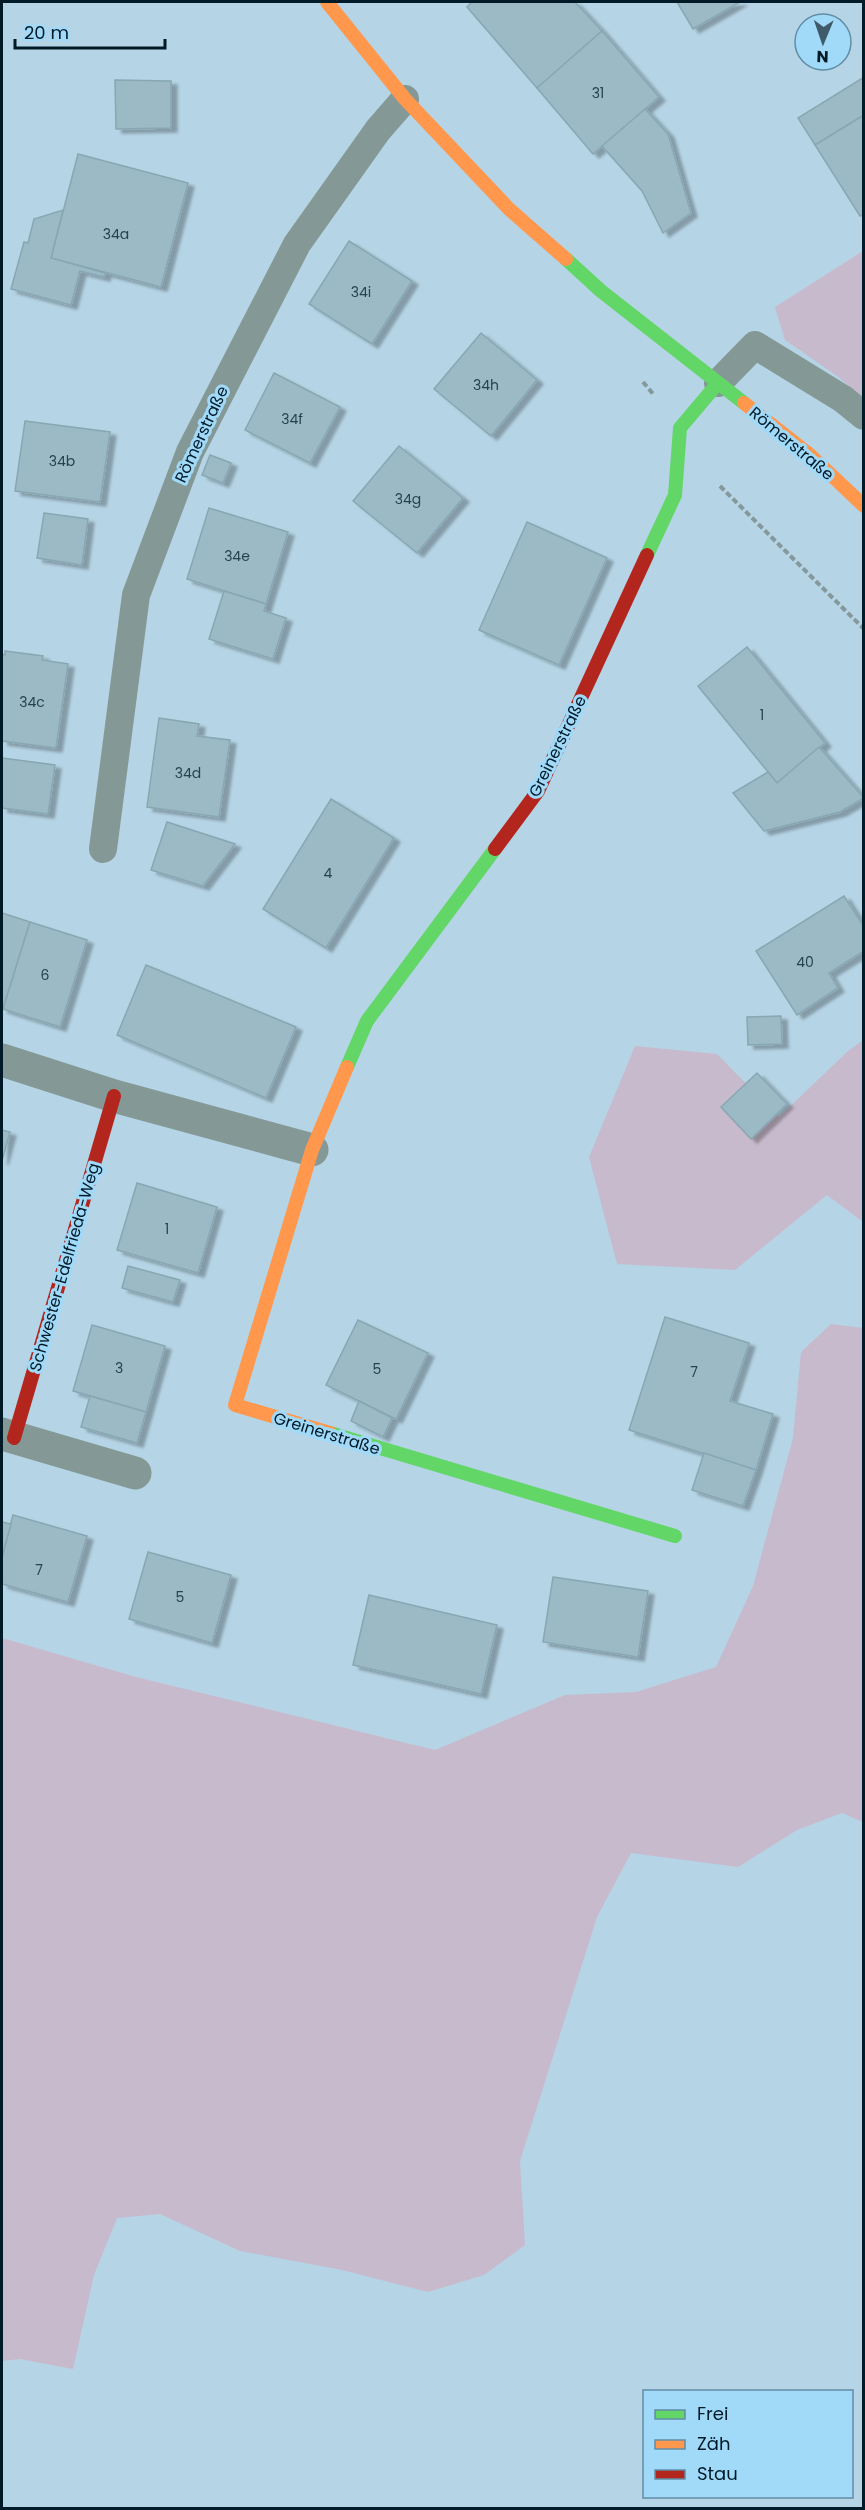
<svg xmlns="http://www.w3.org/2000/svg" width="865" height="2510" font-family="Poppins,sans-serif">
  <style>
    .green { fill: #c8bacd }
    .building { fill: #9cbac5; stroke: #87a7b2; stroke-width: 1.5; filter: url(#shadow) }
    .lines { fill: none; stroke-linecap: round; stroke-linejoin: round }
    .path { stroke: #85989b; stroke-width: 4; stroke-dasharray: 6 3; stroke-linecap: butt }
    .lane { stroke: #849896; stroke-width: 28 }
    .street { stroke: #849896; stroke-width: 33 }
    .fast { stroke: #63d668; stroke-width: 14 }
    .slow { stroke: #ff974d; stroke-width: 14 }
    .jam { stroke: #b3261e; stroke-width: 14 }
    .labels { text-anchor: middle; stroke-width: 6; stroke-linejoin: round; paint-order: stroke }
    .number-label { font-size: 14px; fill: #27424f }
    .street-label { font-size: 16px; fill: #001a28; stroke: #a1daf9 }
  </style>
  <defs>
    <filter id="shadow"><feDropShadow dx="6" dy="4" stdDeviation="1.5" flood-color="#0004"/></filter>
  </defs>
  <rect width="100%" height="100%" fill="#b5d4e5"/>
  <g class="green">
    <path d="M863 251V398L837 376 785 340 775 307Z"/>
    <path d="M863 1040V1222L827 1195 735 1270 617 1264 589 1157 635 1046 717 1054 779 1117 848 1051Z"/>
    <path d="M831 1324 863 1328V1822L842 1813 797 1830 738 1867 631 1853 597 1917 520 2161 525 2245 484 2275 428 2292 342 2270 240 2251 160 2214 117 2218 94 2275 73 2369 20 2359 2 2361V1638L136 1677 435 1750 565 1695 636 1692 716 1667 753 1586 793 1438 801 1352Z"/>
  </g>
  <g class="building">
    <path d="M472 2H575L602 31 537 88 467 7Z"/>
    <path d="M677 2H740L693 29Z"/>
    <path d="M602 31 659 97 593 154 537 88Z"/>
    <path d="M864 77V115L815 145 798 118Z"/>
    <path d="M115 80 171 81V128L116 129Z"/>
    <path d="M645 109 668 134 691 213 663 233 642 191 602 146Z"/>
    <path d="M864 115V214L860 216 815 145Z"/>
    <path d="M78 154 188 183 161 287 51 258Z"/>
    <path d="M63 210 51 258 105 273 104 277 80 271 71 305 11 289 24 242 28 243 34 219Z"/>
    <path d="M349 241 412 281 372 344 309 304Z"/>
    <path d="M481 333 537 380 491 436 434 389Z"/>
    <path d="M274 373 340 407 310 463 245 430Z"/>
    <path d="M25 421 110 432 100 502 15 491Z"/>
    <path d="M399 446 463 498 417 553 353 501Z"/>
    <path d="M210 455 231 463 223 483 202 475Z"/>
    <path d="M209 508 288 532 266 604 187 579Z"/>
    <path d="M44 513 88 519 82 565 37 558Z"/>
    <path d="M527 522 607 558 559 665 479 630Z"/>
    <path d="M224 591 266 604 264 611 286 618 273 659 209 639Z"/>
    <path d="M747 647 825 743 777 783 698 686Z"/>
    <path d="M5 651 43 656 42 660 68 664 56 748 2 741V654L5 655Z"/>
    <path d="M159 718 199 724 197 736 230 740 219 817 147 807Z"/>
    <path d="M819 747 864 798 840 812 764 831 733 793 768 772 777 783Z"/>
    <path d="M2 758 55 765 48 814 2 808Z"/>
    <path d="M331 799 394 838 326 948 263 909Z"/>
    <path d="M167 822 235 844 203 886 151 870Z"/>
    <path d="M844 896 864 927V951L829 973 838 988 797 1015 756 951Z"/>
    <path d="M2 913 30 922 3 1009H2Z"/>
    <path d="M30 922 87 940 60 1027 3 1009Z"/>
    <path d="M146 965 296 1027 266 1098 117 1035Z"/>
    <path d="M781 1016 782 1044 748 1045 747 1017Z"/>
    <path d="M757 1073 787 1104 751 1139 721 1107Z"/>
    <path d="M2 1130 10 1132 2 1161Z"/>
    <path d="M137 1183 217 1207 198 1273 117 1250Z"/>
    <path d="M128 1266 180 1280 173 1302 122 1288Z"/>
    <path d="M665 1317 749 1343 730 1401 773 1414 756 1470 629 1430Z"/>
    <path d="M358 1320 428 1353 396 1419 326 1385Z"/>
    <path d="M92 1325 165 1346 146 1412 73 1391Z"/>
    <path d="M90 1396 146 1412 137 1443 81 1427Z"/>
    <path d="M359 1401 392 1418 383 1437 351 1421Z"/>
    <path d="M704 1453 756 1470 743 1506 692 1490Z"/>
    <path d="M13 1515 87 1536 68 1602 2 1584V1557Z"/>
    <path d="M2 1522 11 1524 2 1557Z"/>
    <path d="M148 1552 231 1575 212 1643 129 1619Z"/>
    <path d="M553 1577 648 1591 638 1657 543 1642Z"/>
    <path d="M369 1595 497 1625 481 1694 353 1665Z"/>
  </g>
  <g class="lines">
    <g class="path">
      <path d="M643 382 654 395"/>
      <path d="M720 486 864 629"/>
    </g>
    <g class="lane">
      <path d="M718 383 755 345 843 399 864 416"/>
      <path d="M103 849 136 595 190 452 297 244 378 130 405 99"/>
    </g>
    <g class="street">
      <path d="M2 1060 114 1096 312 1150"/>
      <path d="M2 1434 135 1473"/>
    </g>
    <g class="fast">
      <path d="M566 259 601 291 744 403"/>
      <path d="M647 555 675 495 680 428 718 383"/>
      <path d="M347 1067 367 1021 495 849"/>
      <path d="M330 1433 675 1536"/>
    </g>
    <g class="slow">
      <path d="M327 2 405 99 509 209 566 259"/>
      <path d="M744 403 810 455 864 506"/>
      <path d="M330 1433 235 1405 312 1150 347 1067"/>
    </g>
    <g class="jam">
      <path d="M495 849 538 791 647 555"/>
      <path d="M14 1438 114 1096"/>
    </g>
  </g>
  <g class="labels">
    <g class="number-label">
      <text x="598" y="98">31</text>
      <text x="116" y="239">34a</text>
      <text x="361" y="297">34i</text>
      <text x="486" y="390">34h</text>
      <text x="292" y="424">34f</text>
      <text x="62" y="466">34b</text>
      <text x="408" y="504">34g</text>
      <text x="237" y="561">34e</text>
      <text x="32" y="707">34c</text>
      <text x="762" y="720">1</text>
      <text x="188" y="778">34d</text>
      <text x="328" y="878">4</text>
      <text x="805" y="967">40</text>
      <text x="45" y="980">6</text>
      <text x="167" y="1234">1</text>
      <text x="119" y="1373">3</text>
      <text x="377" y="1374">5</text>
      <text x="694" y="1377">7</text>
      <text x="39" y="1575">7</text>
      <text x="180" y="1602">5</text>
    </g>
    <g class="street-label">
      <text transform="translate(201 434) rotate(-65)" y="6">Römerstraße</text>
      <text transform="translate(792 443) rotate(40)" y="6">Römerstraße</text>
      <text transform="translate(557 746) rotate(-64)" y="6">Greinerstraße</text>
      <text transform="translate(64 1267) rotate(-74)" y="6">Schwester-Edelfrieda-Weg</text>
      <text transform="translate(327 1433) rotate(17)" y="6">Greinerstraße</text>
    </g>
  </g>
  <rect width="865" height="2510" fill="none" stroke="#001a28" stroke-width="6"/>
  <rect x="643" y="2390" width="210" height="108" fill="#a1daf9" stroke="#618da5" stroke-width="1.5"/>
  <rect x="655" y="2410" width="30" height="9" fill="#63d668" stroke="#618da5" stroke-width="1.5"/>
  <text x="697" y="2420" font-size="18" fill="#001a28">Frei</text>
  <rect x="655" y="2440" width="30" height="9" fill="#ff974d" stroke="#618da5" stroke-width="1.5"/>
  <text x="697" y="2450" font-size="18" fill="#001a28">Zäh</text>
  <rect x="655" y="2470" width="30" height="9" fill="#b3261e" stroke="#618da5" stroke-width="1.5"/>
  <text x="697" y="2480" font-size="18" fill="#001a28">Stau</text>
  <g transform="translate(823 42) rotate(182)"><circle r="28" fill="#a1daf9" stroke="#618da5" stroke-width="1.5"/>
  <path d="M0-4.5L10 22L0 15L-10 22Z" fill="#3f5b6a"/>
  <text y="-9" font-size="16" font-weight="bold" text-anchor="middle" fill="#001a28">N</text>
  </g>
  <path d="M15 39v9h150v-9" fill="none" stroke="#001a28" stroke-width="3"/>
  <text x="24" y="39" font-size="18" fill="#001a28" stroke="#a1daf9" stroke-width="4.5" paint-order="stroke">20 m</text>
</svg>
